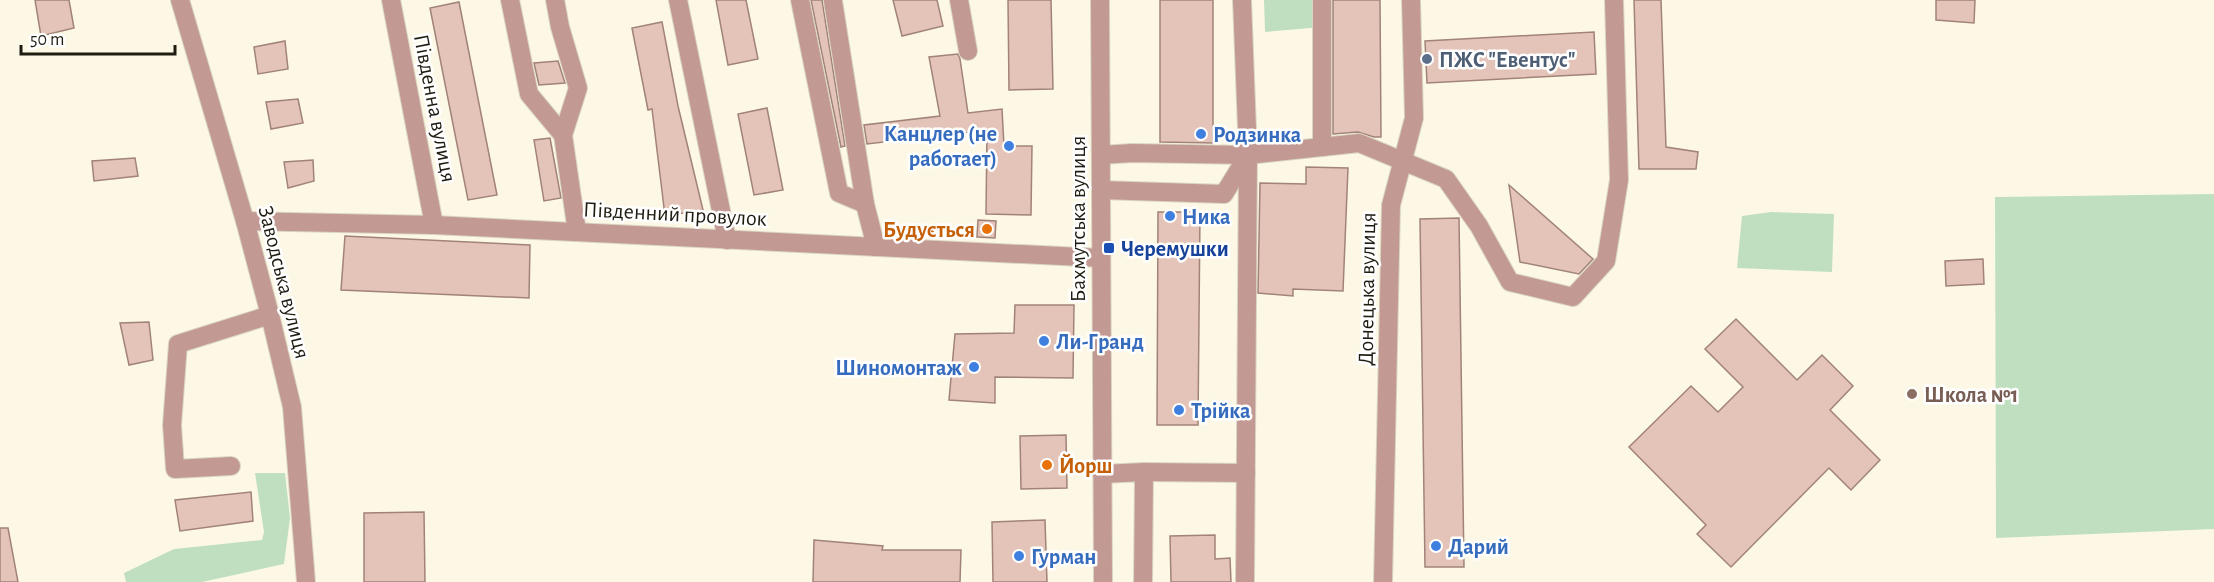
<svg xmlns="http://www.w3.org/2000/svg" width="2214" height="582" font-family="'Alegreya Sans',sans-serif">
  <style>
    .green { fill: #c0dfc1 }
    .building { fill: #e4c4b8; stroke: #a18378; stroke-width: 1.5 }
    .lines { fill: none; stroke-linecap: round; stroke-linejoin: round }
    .minor-casing { stroke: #d9d5c4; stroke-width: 20 }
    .minor { stroke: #c39993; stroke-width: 18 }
    .service-dot { fill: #5c6f8a; stroke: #fff; stroke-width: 2 }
    .shop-dot { fill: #3f7fe0; stroke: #fff; stroke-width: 2 }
    .food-dot { fill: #e8710a; stroke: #fff; stroke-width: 2 }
    .transit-dot { fill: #1a4fb4; stroke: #fff; stroke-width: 2 }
    .education-dot { fill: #8d6e63; stroke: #fff; stroke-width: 2 }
    .labels { text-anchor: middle; stroke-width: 5; stroke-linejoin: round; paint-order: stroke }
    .service-label { font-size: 22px; font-weight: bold; fill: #4e5e75; stroke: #fff; text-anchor: start }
    .street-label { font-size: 22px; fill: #1f1c11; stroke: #fff }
    .shop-label { font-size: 22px; font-weight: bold; fill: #366cbe; stroke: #fff; text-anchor: start }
    .food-label { font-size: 22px; font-weight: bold; fill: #c56008; stroke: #fff; text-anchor: end }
    .transit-label { font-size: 22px; font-weight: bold; fill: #164399; stroke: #fff; text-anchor: start }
    .education-label { font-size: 22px; font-weight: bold; fill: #785e54; stroke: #fff; text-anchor: start }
  </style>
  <rect width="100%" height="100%" fill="#fdf8e6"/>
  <g class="green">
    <path d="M1264 0H1321L1322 27 1265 32Z"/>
    <path d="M2214 194V529L1996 538 1995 197Z"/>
    <path d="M1771 212 1834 214 1832 272 1737 268 1742 216Z"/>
    <path d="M255 473H285L290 518 284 564 202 582H126L124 573 174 549 262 540 264 532Z"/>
  </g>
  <g class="building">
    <path d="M35 0H69L74 28 41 36Z"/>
    <path d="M716 0H746L758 59 728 65Z"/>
    <path d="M811 0H822L845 146 841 147Z"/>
    <path d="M893 0H937L943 26 902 36Z"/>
    <path d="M1008 0H1051L1053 89 1009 90Z"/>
    <path d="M1160 0H1213V143L1160 142Z"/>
    <path d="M1333 0H1380L1381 137H1374L1358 132 1333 134Z"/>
    <path d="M1634 0H1661L1666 147 1698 152 1696 169H1639Z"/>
    <path d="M1936 0H1975L1974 23 1936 20Z"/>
    <path d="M459 2 497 195 468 200 430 8Z"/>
    <path d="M662 22 678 106 703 210 665 216 652 109 648 110 632 28Z"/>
    <path d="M1594 32 1596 74 1427 83 1425 41Z"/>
    <path d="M285 41 288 69 258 74 254 47Z"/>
    <path d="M958 54 960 59 968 113 1002 109 1004 146H1032L1031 215 986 214 987 130 867 144 864 125 940 116 929 57Z"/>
    <path d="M558 61 565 83 539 85 534 63Z"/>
    <path d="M298 99 303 123 271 129 266 102Z"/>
    <path d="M767 108 783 190 754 195 738 114Z"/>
    <path d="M550 138 561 198 544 201 534 140Z"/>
    <path d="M135 158 138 176 94 181 92 161Z"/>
    <path d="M313 160 314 181 288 188 284 162Z"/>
    <path d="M1306 167 1348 168 1343 291 1293 289V296L1258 293 1260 183 1306 184Z"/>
    <path d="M1509 185 1593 259 1579 274 1520 262Z"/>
    <path d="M1158 212H1200L1198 425H1157Z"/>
    <path d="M1459 218 1464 567H1425L1420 219Z"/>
    <path d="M978 220 996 221 995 238 977 237Z"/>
    <path d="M345 236 530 245 529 298 341 290Z"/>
    <path d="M1983 259 1984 284 1946 286 1945 261Z"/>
    <path d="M1015 305H1074L1073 378 995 377V403L949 400 955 334 1014 333Z"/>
    <path d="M1736 319 1797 380 1822 355 1853 386 1830 410 1880 460 1851 490 1829 468 1731 567 1697 534 1706 525 1629 447 1691 386 1718 412 1743 387 1705 349Z"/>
    <path d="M149 322 153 360 129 365 120 323Z"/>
    <path d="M1066 435 1067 488 1021 489 1020 436Z"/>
    <path d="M251 492 253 521 180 531 175 500Z"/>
    <path d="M424 512 425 582H364V513Z"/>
    <path d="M1045 520 1047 582H993L992 522Z"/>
    <path d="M0 528H8L18 582H0Z"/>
    <path d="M1215 535V559L1230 558 1231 582H1171L1170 536Z"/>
    <path d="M814 540 883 546 882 550H961L960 582H813Z"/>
  </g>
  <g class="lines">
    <defs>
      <g id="minor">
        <path d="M180 0 245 221 270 315 292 407 306 582"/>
        <path d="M391 0 434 225"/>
        <path d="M510 0 529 94 563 135"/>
        <path d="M555 0 560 27 578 88 563 135 577 232"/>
        <path d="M678 0 727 240"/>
        <path d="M800 0 839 193 865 204"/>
        <path d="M959 0 968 51"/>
        <path d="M1100 0 1103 582"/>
        <path d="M1242 0 1248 155 1245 582"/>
        <path d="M1322 0V147"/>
        <path d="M833 1 865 204 876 247"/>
        <path d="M1101 155 1132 153 1248 155"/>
        <path d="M1101 190 1224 194 1248 155 1359 143 1446 179 1479 226 1510 282 1573 297 1606 261 1619 180 1614 0"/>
        <path d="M245 221 434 225 1101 258"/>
        <path d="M231 466 175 469 172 425 178 344 270 315"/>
        <path d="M1144 472 1246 473"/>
        <path d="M1102 474 1144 472 1143 582"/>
        <path d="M1383 582 1391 205 1414 118 1411 0"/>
      </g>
    </defs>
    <use href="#minor" class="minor-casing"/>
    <use href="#minor" class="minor"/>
  </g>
  <circle class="service-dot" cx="1427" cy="59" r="6"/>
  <g class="shop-dot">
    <circle cx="1201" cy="134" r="6"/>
    <circle cx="1009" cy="146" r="6"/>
    <circle cx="1170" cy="216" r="6"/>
    <circle cx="1044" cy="341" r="6"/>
    <circle cx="974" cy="367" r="6"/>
    <circle cx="1179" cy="410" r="6"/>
    <circle cx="1436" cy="546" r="6"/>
    <circle cx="1019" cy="556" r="6"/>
  </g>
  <g class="food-dot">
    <circle cx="987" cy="229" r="6"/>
    <circle cx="1047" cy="465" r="6"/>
  </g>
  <rect class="transit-dot" x="1103" y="242" width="12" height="12" rx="3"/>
  <circle class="education-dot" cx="1912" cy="394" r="6"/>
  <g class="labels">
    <g class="service-label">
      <text x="1439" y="67">ПЖС "Евентус"</text>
    </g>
    <g class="street-label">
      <text transform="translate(436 108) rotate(79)" y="8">Південна вулиця</text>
      <text transform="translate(675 213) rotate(3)" y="8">Південний провулок</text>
      <text transform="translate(1077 219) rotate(-90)" y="8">Бахмутська вулиця</text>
      <text transform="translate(285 282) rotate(76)" y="8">Заводська вулиця</text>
      <text transform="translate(1366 289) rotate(-89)" y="8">Донецька вулиця</text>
    </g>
    <g class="shop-label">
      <text x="997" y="141" text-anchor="end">Канцлер (не<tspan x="997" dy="25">работает)</tspan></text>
      <text x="1213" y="142">Родзинка</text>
      <text x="1182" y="224">Ника</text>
      <text x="1056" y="349">Ли-Гранд</text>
      <text x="962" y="375" text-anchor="end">Шиномонтаж</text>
      <text x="1191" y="418">Трійка</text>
      <text x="1448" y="554">Дарий</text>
      <text x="1031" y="564">Гурман</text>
    </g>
    <g class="food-label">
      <text x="975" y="237">Будується</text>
      <text x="1059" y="473" text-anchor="start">Йорш</text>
    </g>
    <g class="transit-label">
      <text x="1121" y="256">Черемушки</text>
    </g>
    <g class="education-label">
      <text x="1924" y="402">Школа №1</text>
    </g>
  </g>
  <path d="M21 45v9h154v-9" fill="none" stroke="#1f1c11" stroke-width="3"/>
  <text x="30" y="45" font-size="18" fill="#1f1c11" stroke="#ffffff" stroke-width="4.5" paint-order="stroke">50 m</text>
</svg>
